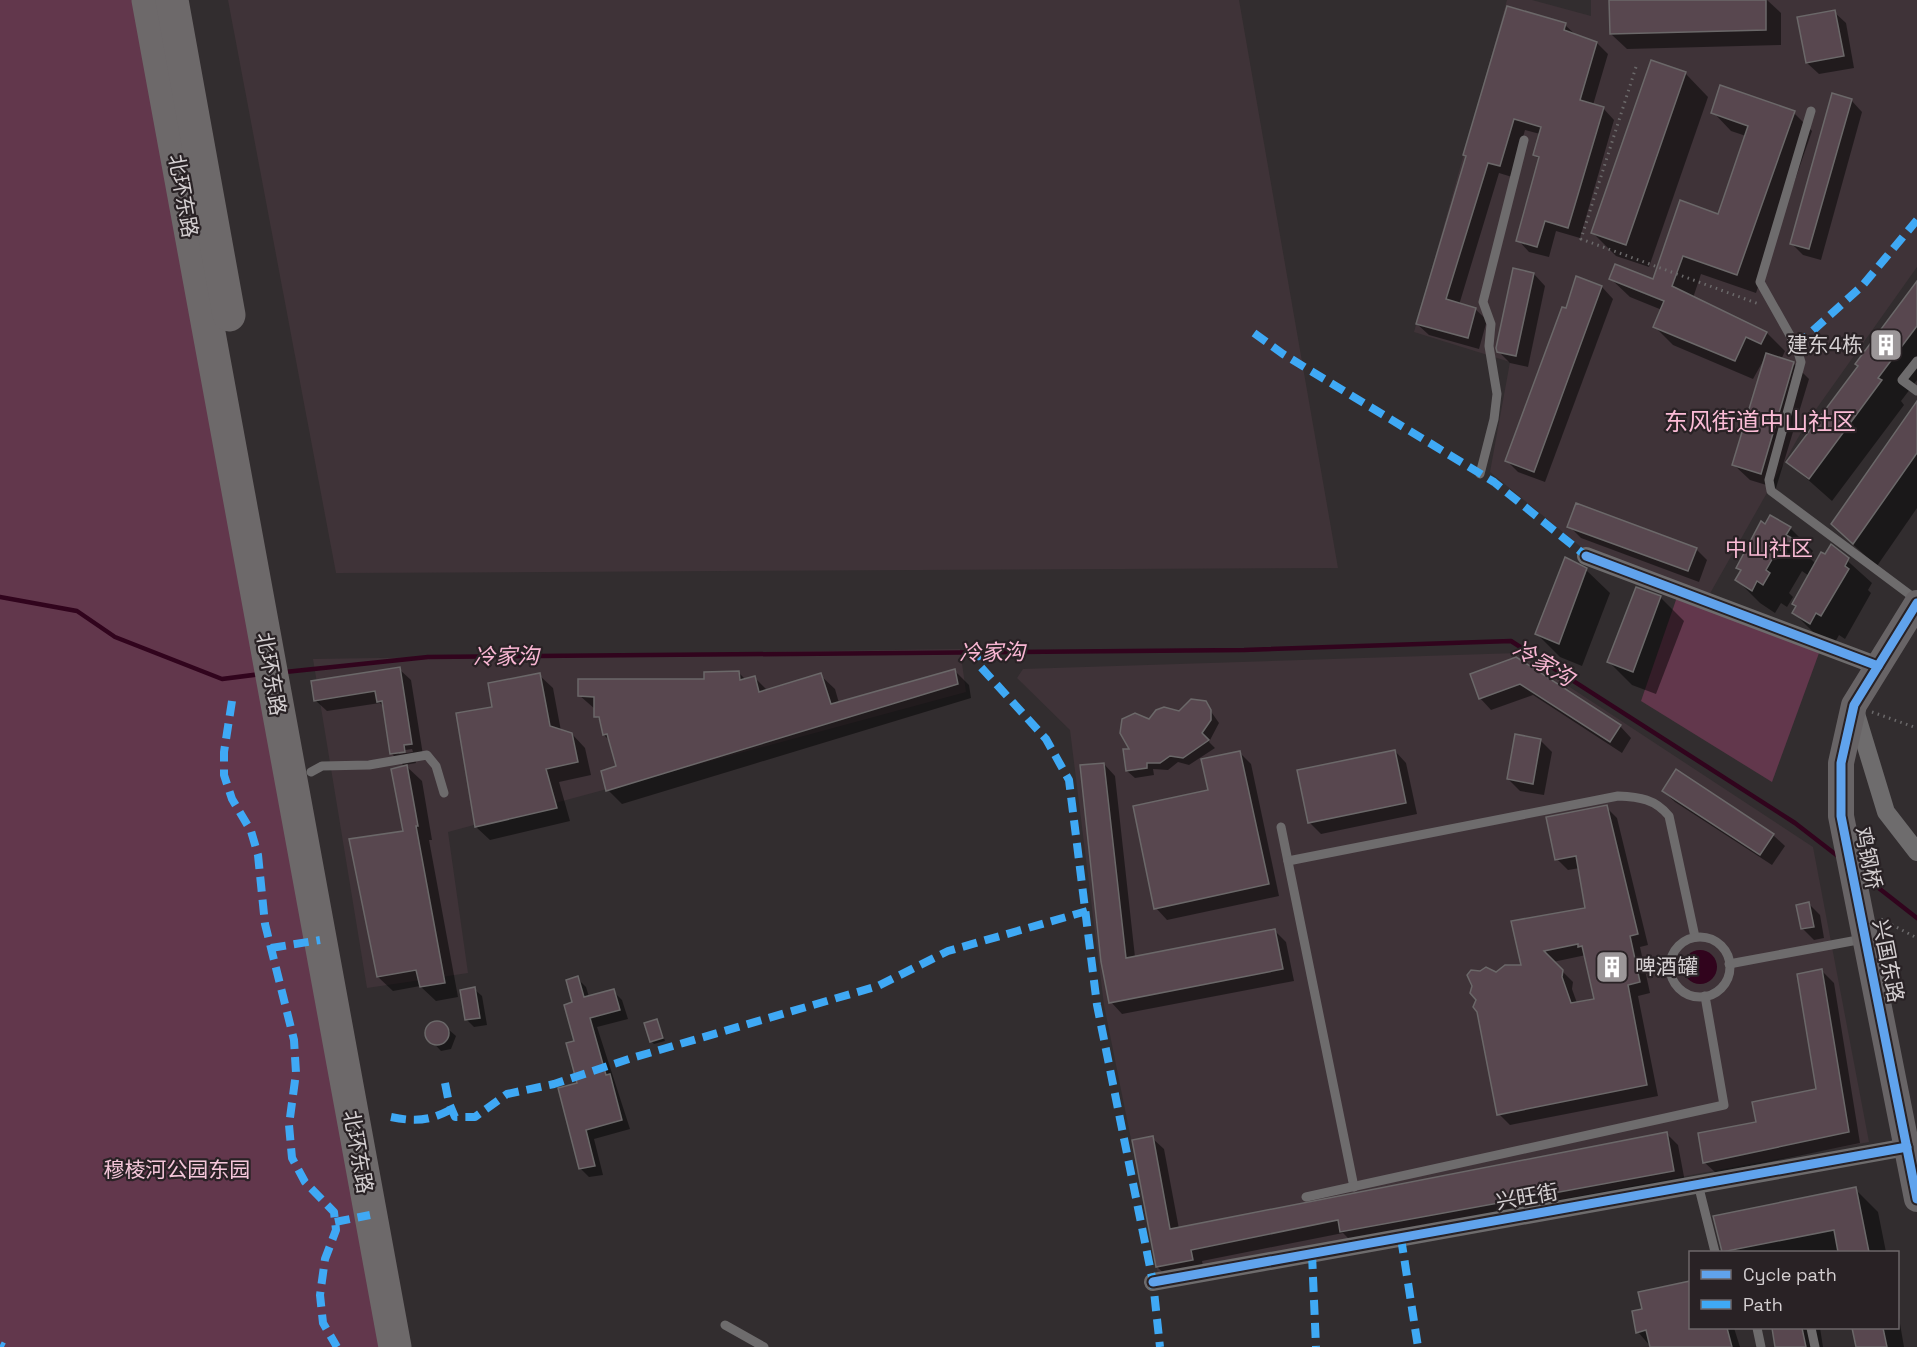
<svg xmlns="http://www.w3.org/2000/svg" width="1917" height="1347" font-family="'Space Grotesk','Noto Sans SC',sans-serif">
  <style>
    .built { fill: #3f3338 }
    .green { fill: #62374c }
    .water { fill: #31041d }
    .shadow { fill: #0007; fill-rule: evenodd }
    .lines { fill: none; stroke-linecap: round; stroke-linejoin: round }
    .stream { stroke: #31041d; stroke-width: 4.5 }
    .building { fill: #58474f; stroke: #6b6869; stroke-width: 1.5; fill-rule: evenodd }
    .path { stroke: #6b696a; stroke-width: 3; stroke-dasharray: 1.5 4.5; stroke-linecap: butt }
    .lane { stroke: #6e6c6d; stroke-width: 9 }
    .street { stroke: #6e6c6d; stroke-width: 18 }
    .secondary { stroke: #686466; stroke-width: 26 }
    .highway { stroke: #6d696a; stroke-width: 33 }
    .quiet { stroke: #3fa9f5; stroke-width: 8; stroke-dasharray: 15 8; stroke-linecap: butt }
    .cycleway-casing { stroke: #292225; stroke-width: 13 }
    .cycleway { stroke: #60a3ed; stroke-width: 9 }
    .labels { text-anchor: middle; stroke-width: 4.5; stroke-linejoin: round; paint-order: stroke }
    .street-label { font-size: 21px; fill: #d4cfd1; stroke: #292225 }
    .poi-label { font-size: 21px; fill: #d4cfd1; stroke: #292225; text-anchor: end }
    .park-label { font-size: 21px; fill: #f4c6d9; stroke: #292225 }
    .neighbourhood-label { font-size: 22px; fill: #fbbcd6; stroke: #292225 }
    .water-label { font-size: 22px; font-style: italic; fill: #f9b6d3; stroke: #292225 }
    .quarter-label { font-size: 24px; fill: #fbbcd6; stroke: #292225 }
  </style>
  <rect width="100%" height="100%" fill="#322d2f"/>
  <g class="built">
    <path d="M228 0H1239L1338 568 336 573Z"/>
    <path d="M1507 0H1532L1591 16V0H1917V267L1807 422 1708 597 1587 552 1490 472 1510 362 1414 332Z"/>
    <path d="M960 649 966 692 448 832 468 973 367 988 313 659Z"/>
    <path d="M1518 653 1813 847 1869 1142 1158 1274 1104 1005 1070 730 1017 678 1023 669Z"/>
  </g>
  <g class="green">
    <path d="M0 0H142L390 1347H0Z"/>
    <path d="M1677 597 1819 653 1772 782 1641 701Z"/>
  </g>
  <circle class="water" cx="1700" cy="967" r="17"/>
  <g class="shadow">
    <path d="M1678 0H1767L1781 13V45L1627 49 1611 34Z"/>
    <path d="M1834 12 1846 23 1854 68 1819 74 1807 63Z"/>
    <path d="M1565 25 1577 36 1597 43 1608 54 1593 105 1603 108 1614 120 1580 238 1556 231 1549 257 1529 252 1518 240 1540 160 1534 155 1540 134 1525 130 1512 177 1499 173 1459 305 1475 309 1487 320 1479 349 1429 335 1417 324 1467 157 1465 155Z"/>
    <path d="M1685 73 1708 97 1649 267 1616 256 1593 233Z"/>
    <path d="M1851 100 1862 112 1821 260 1803 255 1791 243Z"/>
    <path d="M1713 112 1794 113 1812 131 1756 293 1701 274 1693 298 1767 333 1785 351 1781 360 1793 363 1809 379 1776 488 1750 480 1734 465 1767 354 1753 379 1673 345 1655 327 1662 310 1630 297 1611 279 1654 281 1719 216 1746 136 1731 131Z"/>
    <path d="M1534 274 1545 286 1528 367 1510 363 1498 351Z"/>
    <path d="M1577 278 1602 287 1613 299 1545 482 1518 472 1507 461Z"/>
    <path d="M1917 283V380L1901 401 1904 405 1832 501 1788 462 1860 367Z"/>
    <path d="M1917 406V508L1877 566 1839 532Z"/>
    <path d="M1569 526 1696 549 1707 560 1699 582 1581 538Z"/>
    <path d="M1790 528 1813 551 1809 557 1816 564 1831 546 1872 583 1868 590 1871 593 1845 639 1839 635 1833 646 1817 636 1794 613 1809 576 1802 571 1789 593 1793 597 1787 607 1781 603 1775 613 1760 603 1737 580 1742 571 1738 567Z"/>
    <path d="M1586 570 1610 593 1582 666 1560 657 1537 634Z"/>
    <path d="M1637 589 1661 598 1684 621 1656 694 1632 685 1609 662Z"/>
    <path d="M1516 659 1620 726 1631 738 1622 753 1533 695 1491 710 1480 698Z"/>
    <path d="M399 669 411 680 423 755 414 756 416 763 405 765 422 781 432 840H429L458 997 436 1001 420 986 393 991 378 977 404 832 405 767 392 754 384 707 380 703 327 711 315 700ZM412 749 413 752 399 754V751Z"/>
    <path d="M955 671 969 685 971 698 622 804 608 790 618 767 610 741 604 735 602 722 596 716V710L579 695 706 681 738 672 746 680 755 678 768 691 820 675 835 689 839 703Z"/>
    <path d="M539 675 553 688 561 731 572 734 585 748 591 775 559 782 570 821 490 840 476 827 494 708Z"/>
    <path d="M1205 703 1219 723 1209 742 1215 748 1189 765 1178 762 1168 770 1153 769 1154 775 1135 778 1127 771 1132 750 1149 721Z"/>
    <path d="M1540 740 1552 752 1544 795 1520 791 1508 779Z"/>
    <path d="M1395 751 1406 763 1417 814 1321 834 1309 822Z"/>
    <path d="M1239 752 1251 764 1279 896 1167 920 1156 908 1210 792Z"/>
    <path d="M1104 764 1115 776 1135 957 1275 931 1286 942 1294 981 1122 1014 1111 1002Z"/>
    <path d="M1663 791 1773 835 1785 846 1772 865 1675 802Z"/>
    <path d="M1606 807 1617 818 1648 945 1640 947 1650 993 1638 996 1658 1096 1510 1125 1499 1114 1477 1000 1468 978 1469 973 1496 974 1522 966 1587 909 1580 868 1568 870 1557 859ZM1586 955 1596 1000 1577 1003 1572 989 1573 982 1553 962Z"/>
    <path d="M1809 904 1820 915 1824 938 1814 940 1802 928Z"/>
    <path d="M1822 971 1834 983 1860 1143 1716 1173 1704 1162 1758 1123 1818 1090Z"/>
    <path d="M577 978 586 987 589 997 613 991 622 1000 628 1019 597 1027 630 1129 594 1139 603 1175 589 1177 580 1168 574 1003Z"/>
    <path d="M474 989 482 996 487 1025 474 1027 467 1020Z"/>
    <path d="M657 1021 665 1041 654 1044 651 1041Z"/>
    <path d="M441 1023 456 1036 451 1049 441 1051 426 1035 431 1024Z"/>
    <path d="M1666 1133 1678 1145 1685 1182 1353 1243 1343 1233 1202 1261 1204 1272 1169 1278 1157 1267 1152 1138 1164 1149 1179 1229Z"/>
    <path d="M1855 1189 1878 1212 1886 1252H1723L1715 1217Z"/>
    <path d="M1690 1282V1328H1734L1740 1347H1651L1638 1332 1644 1310 1640 1293Z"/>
    <path d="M1898 1312 1904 1347H1857L1854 1328H1898Z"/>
    <path d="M1773 1328H1820L1823 1347H1777Z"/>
  </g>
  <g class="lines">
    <g class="stream">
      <path d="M0 597 77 611 115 637 222 679 261 674"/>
      <path d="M285 672 428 657 1244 650 1511 641 1795 823 1839 857"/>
      <path d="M1862 875 1917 918"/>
    </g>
  </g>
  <g class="building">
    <path d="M1609 0H1766V30L1610 34Z"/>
    <path d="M1507 6 1566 23 1564 30 1597 42 1580 100 1604 107 1568 228 1545 221 1537 247 1516 241 1539 157 1533 155 1541 127 1514 119 1500 166 1488 163 1446 299 1476 308 1468 338 1416 324 1466 156 1463 155Z"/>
    <path d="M1835 10 1844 56 1806 63 1797 17Z"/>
    <path d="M1651 60 1686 72 1626 245 1591 233Z"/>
    <path d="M1720 85 1795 111 1737 275 1683 256 1672 286 1767 332 1761 344 1746 337 1735 361 1653 327 1664 301 1609 279 1615 264 1653 279 1680 200 1718 214 1748 126 1711 113Z"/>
    <path d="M1832 93 1852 99 1809 249 1790 244Z"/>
    <path d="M1513 268 1534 273 1516 356 1497 352 1496 348Z"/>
    <path d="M1576 276 1602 286 1534 472 1505 461 1562 307 1566 308Z"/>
    <path d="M1917 281V326L1878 378 1882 380 1809 479 1786 462 1858 366 1855 364Z"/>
    <path d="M1766 353 1794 362 1761 474 1732 465Z"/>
    <path d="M1917 401V453L1853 544 1831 524Z"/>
    <path d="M1576 503 1697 548 1688 571 1567 527Z"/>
    <path d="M1770 515 1791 527 1786 535 1792 538 1784 552 1778 549 1766 570 1770 573 1763 585 1757 581 1752 591 1735 580 1741 570 1736 568 1761 521 1765 524Z"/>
    <path d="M1831 544 1849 558 1845 566 1849 569 1821 616 1816 613 1810 624 1792 613 1796 606 1792 604 1821 552 1825 554Z"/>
    <path d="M1565 557 1587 568 1559 644 1535 634Z"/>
    <path d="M1636 587 1661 596 1633 672 1607 662Z"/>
    <path d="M1516 657 1621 725 1610 742 1520 684 1479 699 1470 674Z"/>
    <path d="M400 667 412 744 404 745 405 752 390 754 382 701 377 702 375 691 314 701 311 681Z"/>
    <path d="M955 669 958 684 606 791 601 771 616 766 607 734 603 735 599 717H594V697L578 696V679H704V672L739 671 740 680 755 676 759 692 821 673 831 704Z"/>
    <path d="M540 673 550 726 572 733 578 762 546 769 557 808 475 827 456 713 492 707 488 683Z"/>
    <path d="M1191 699 1206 701 1211 710V720L1202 733 1209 740 1183 758 1170 756 1160 763H1147V768L1126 771 1123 749H1129L1120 733 1122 719 1135 713 1149 719 1156 710 1164 707 1179 711Z"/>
    <path d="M1515 734 1541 739 1533 784 1507 779Z"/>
    <path d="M1395 750 1406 803 1308 823 1297 770Z"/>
    <path d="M1240 751 1269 884 1154 909 1133 806 1208 790 1201 759Z"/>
    <path d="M1104 763 1126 958 1275 929 1283 969 1109 1003 1101 962 1080 765Z"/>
    <path d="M407 765 418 826H416L445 983 420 987 416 970 377 977 349 839 403 831 391 769Z"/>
    <path d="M1676 769 1774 834 1760 855 1662 791Z"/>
    <path d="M1607 805 1638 934 1630 936 1640 982 1628 985 1647 1085 1497 1115 1477 1012 1473 1007 1476 1000 1470 993 1472 986 1467 975 1471 970 1480 971 1486 967 1496 972 1505 965H1521L1511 921 1585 908 1576 856 1555 860 1546 817ZM1578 944V947L1582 946 1594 999 1571 1003 1562 977 1563 970 1544 951Z"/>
    <path d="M1809 902 1814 927 1801 929 1796 905Z"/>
    <path d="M1822 969 1849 1132 1703 1163 1698 1133 1756 1122 1752 1102 1816 1089 1797 974Z"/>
    <path d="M578 976 584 997 614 989 620 1010 590 1018 606 1075 610 1074 622 1120 586 1130 595 1166 579 1169 558 1088 577 1083 566 1043 574 1041 564 1005 572 1002 566 980Z"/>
    <path d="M475 987 480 1018 465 1020 460 990Z"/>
    <path d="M657 1019 663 1038 650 1042 644 1023Z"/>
    <circle cx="437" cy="1033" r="12"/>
    <path d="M1667 1132 1674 1171 1340 1232 1338 1220 1191 1250 1193 1260 1156 1267 1132 1140 1153 1136 1170 1229Z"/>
    <path d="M1856 1187 1869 1252H1838L1834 1230 1722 1252 1713 1216Z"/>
    <path d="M1690 1281V1328H1727L1732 1347H1650L1646 1330 1636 1333 1632 1311 1642 1309 1638 1292Z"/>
    <path d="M1772 1328H1802L1806 1347H1775Z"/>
    <path d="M1852 1328H1883L1887 1347H1856Z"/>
  </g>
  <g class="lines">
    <g class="path">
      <path d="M1636 67 1581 239 1759 304"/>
      <path d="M1872 712 1917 728"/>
      <path d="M1881 919 1917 938"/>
    </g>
    <g class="lane">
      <path d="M1811 111 1760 282 1796 346 1801 362 1769 480 1771 491 1917 600"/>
      <path d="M1917 361 1902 380 1917 391"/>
      <path d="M1480 474 1494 419 1497 394 1489 346 1491 324 1483 302 1524 140"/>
      <path d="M311 772 322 766 369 765 427 755 436 766 444 793"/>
      <path d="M1281 827 1354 1187"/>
      <path d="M1288 861 1618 796C1640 797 1655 799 1669 816L1695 937"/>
      <circle cx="1700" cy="967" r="30"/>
      <path d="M1729 964 1863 939"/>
      <path d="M1698 1184 1715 1252"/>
      <path d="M1306 1197 1724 1105 1705 996"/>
      <path d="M725 1325 764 1347"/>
      <path d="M1757 1328 1761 1347"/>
      <path d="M1811 1328 1815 1347"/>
    </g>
    <g class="street">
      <path d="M1586 556 1878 666"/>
      <path d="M1854 707 1886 812 1917 852"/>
      <path d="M1153 1282 1907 1147"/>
    </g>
    <path class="secondary" d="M1917 603 1854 705 1841 763V816L1917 1199"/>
    <g class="highway">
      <path d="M148 0 395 1347"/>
      <path d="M172 0 229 315"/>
    </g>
    <g class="quiet">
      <path d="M1254 333 1283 354 1494 482 1586 556"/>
      <path d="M1796 346 1863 285 1917 220"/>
      <path d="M974 646 979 665 1046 739 1069 780 1097 1005 1153 1282 1160 1347"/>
      <path d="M232 701 224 752V775L232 799 251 831 258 855 265 924 294 1040 296 1073 289 1125 292 1158 305 1182 334 1212 336 1230 325 1259 320 1295 323 1323 337 1347"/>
      <path d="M271 948 320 940"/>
      <path d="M445 1083 449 1103 455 1117H475L507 1094 554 1084 632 1058 878 986 948 951 1087 911"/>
      <path d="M391 1117C416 1122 429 1121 452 1109"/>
      <path d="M335 1222 370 1215"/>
      <path d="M1401 1238 1418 1347"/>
      <path d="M1312 1254 1316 1347"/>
      <path d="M0 1345 4 1347"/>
    </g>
    <defs>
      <g id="cycleway">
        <path d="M1586 556 1878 666"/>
        <path d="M1917 603 1854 705 1841 763V816L1917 1199"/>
        <path d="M1153 1282 1907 1147"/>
      </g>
    </defs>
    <use href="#cycleway" class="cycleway-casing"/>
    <use href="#cycleway" class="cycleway"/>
  </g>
  <defs>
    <symbol id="building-square" viewBox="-11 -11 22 22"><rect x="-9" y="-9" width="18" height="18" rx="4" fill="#9b9698" stroke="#292225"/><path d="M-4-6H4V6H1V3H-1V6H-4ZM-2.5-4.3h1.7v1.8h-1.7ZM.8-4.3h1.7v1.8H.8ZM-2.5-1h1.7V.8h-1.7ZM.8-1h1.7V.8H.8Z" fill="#fff"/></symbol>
  </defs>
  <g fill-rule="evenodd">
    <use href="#building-square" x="1867" y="326" width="38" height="38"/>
    <use href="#building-square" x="1593" y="948" width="38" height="38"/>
  </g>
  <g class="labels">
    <g class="street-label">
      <text transform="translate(183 196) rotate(80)" y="7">北环东路</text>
      <text transform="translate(271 674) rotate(80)" y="7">北环东路</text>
      <text transform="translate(1868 858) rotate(79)" y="7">鸡钢桥</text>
      <text transform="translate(1888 961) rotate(79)" y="7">兴国东路</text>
      <text transform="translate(358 1152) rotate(80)" y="7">北环东路</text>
      <text transform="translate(1527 1197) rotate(-10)" y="7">兴旺街</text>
    </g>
    <g class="poi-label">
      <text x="1863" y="352">建东4栋</text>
      <text x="1635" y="974" text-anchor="start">啤酒罐</text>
    </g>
    <g class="park-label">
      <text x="177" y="1177">穆棱河公园东园</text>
    </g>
    <g class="neighbourhood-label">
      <text x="1769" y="556">中山社区</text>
    </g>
    <g class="water-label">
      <text transform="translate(992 652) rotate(-1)" y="8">冷家沟</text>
      <text transform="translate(506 656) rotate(-1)" y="8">冷家沟</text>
      <text transform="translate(1544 663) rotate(31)" y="8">冷家沟</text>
    </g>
    <g class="quarter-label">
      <text x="1760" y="430">东风街道中山社区</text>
    </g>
  </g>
  <rect x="1689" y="1251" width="210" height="78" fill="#292225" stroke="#6d676a" stroke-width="1.5"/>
  <rect x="1701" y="1270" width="30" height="9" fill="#60a3ed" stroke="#6d676a" stroke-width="1.5"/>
  <text x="1743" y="1281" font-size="18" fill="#d4cfd1">Cycle path</text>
  <rect x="1701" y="1300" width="30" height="9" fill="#3fa9f5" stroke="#6d676a" stroke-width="1.5"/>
  <text x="1743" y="1311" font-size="18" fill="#d4cfd1">Path</text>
</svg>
